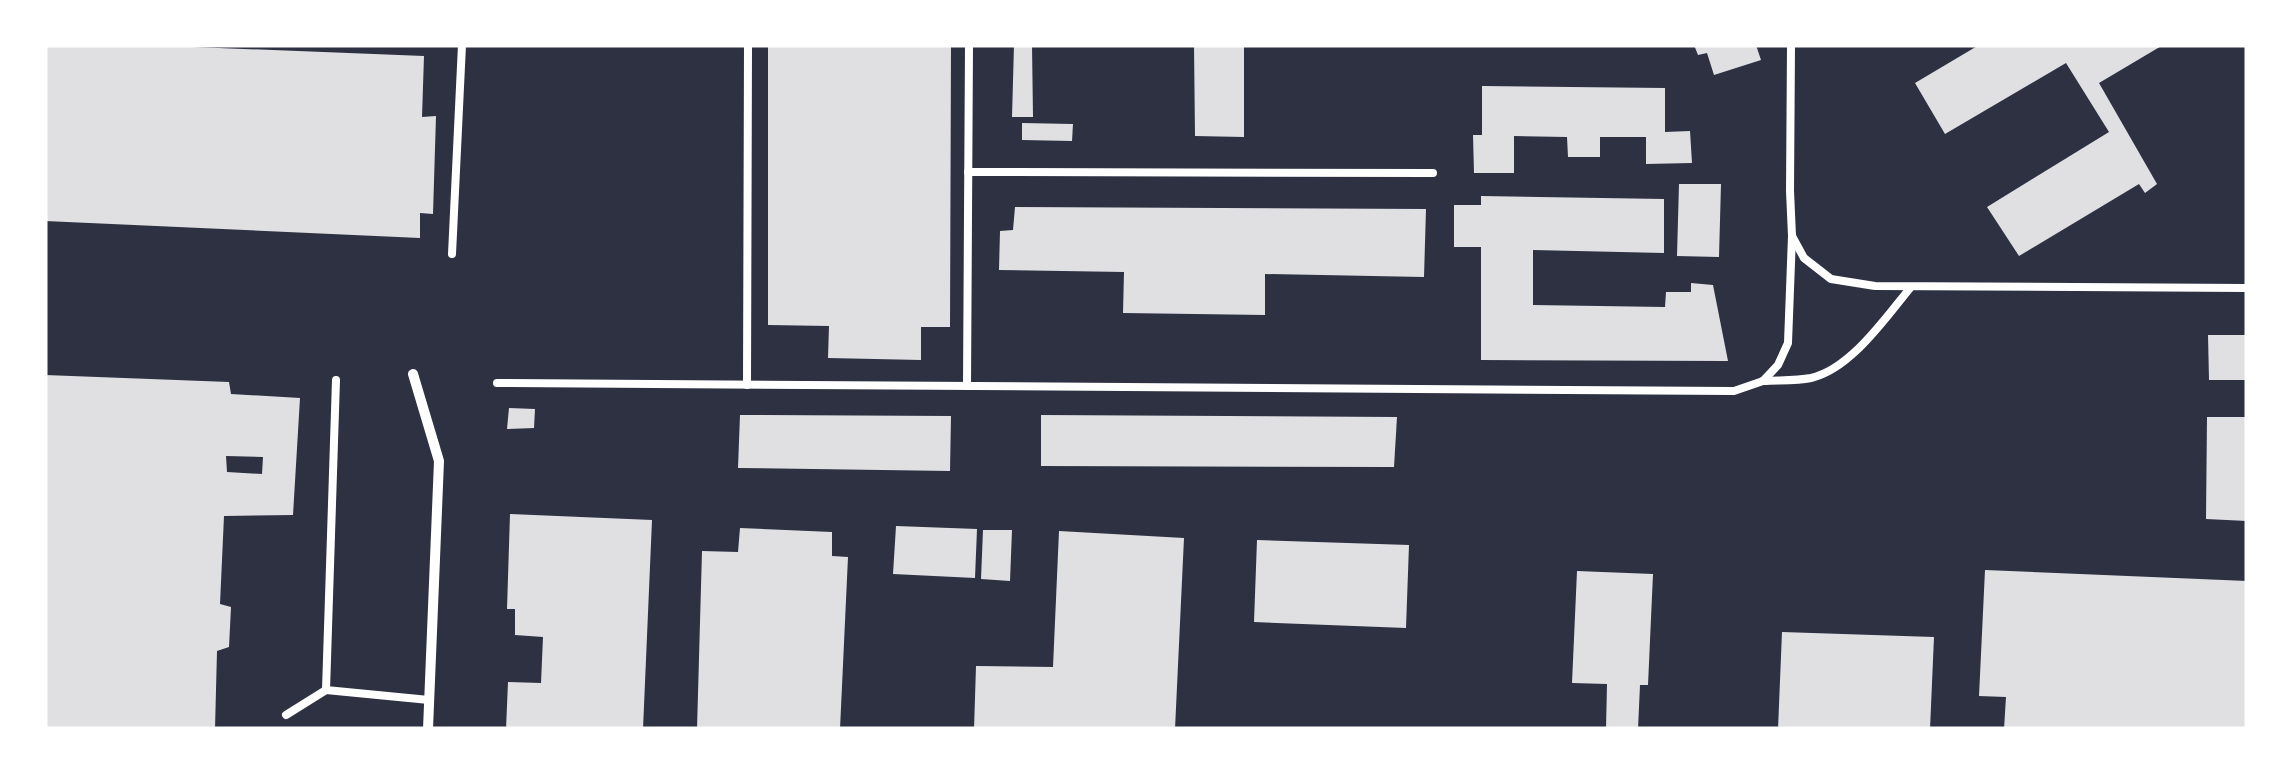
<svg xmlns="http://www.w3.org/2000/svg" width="2292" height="774" viewBox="0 0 2292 774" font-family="Literata,serif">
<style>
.building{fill:#e0e0e3;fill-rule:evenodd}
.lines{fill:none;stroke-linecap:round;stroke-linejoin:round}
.service{stroke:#fff;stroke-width:8}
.minor{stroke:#fff;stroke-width:10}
</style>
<rect width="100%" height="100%" fill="#2d3142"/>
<g class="building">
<polygon points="45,45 143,45 424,56 422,117 436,116 433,214 420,213 420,238 45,221"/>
<polygon points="768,45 951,45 950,327 921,327 921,360 828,358 829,326 768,325"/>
<polygon points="1014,45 1032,45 1033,117 1012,117"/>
<polygon points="1194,45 1244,45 1244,137 1195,136"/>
<polygon points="1694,45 1756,45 1761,60 1714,75 1707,53 1698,55"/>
<polygon points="1979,45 2163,45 2099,83 2157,184 2145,193 2139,184 2019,256 1987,207 2109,132 2066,63 1945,134 1915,83"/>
<polygon points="1482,86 1665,88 1665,132 1690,131 1692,163 1646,164 1646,137 1600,137 1600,157 1568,157 1567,137 1514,136 1514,173 1474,173 1473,135 1482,135"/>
<polygon points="1022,123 1073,124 1072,141 1022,140"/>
<polygon points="1679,184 1721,184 1719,257 1677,256"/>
<polygon points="1481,196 1664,199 1664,253 1533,250 1533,305 1665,307 1666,292 1691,292 1691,283 1713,285 1728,361 1481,360 1481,247 1454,247 1454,205 1481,205"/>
<polygon points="1015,207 1426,209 1424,277 1265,274 1265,315 1123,313 1124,272 999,270 1000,231 1013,230"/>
<polygon points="2208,335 2247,335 2247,380 2209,380"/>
<path d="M45,375l184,7 2,12 69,4 -7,117 -69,1 -4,88 11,3 -2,40 -12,4 -2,78h-170zM226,456l37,1 -1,17 -35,-2z"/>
<polygon points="509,408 535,409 534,428 507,429"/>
<polygon points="740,415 951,416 950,471 738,468"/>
<polygon points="1041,415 1397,417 1394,467 1041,466"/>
<polygon points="2207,417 2247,417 2247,521 2206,519"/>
<polygon points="510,514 652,520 643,729 506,729 508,682 541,683 543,637 515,635 515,609 507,609"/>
<polygon points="896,526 977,529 975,578 893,574"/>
<polygon points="740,528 832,532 832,556 848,557 840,729 697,729 702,551 738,552"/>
<polygon points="983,530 1012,530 1010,581 981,579"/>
<polygon points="1059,531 1184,538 1175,729 974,729 976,666 1053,667"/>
<polygon points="1257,540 1409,545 1406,628 1254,622"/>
<polygon points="1985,570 2247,581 2247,729 2004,729 2006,697 1979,696"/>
<polygon points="1577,571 1653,574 1648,685 1640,685 1638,729 1606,729 1607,684 1572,683"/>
<polygon points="1782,632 1934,637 1930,729 1778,729"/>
</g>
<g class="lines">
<g class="service">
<polyline points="1791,45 1790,191 1792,236 1804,258 1831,279 1875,286 2247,288"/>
<polyline points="968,172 1433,173"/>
<polyline points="452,254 462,45"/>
<polyline points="336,380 326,690 429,700"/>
<path d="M1763,381c16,-1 33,0 48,-3 40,-9 75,-61 100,-91"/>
<polyline points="497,383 1734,391 1763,381 1778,365 1788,343 1792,236"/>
<polyline points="747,385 748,45"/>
<polyline points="967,386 969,45"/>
<polyline points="286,715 326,690"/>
</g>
<polyline class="minor" points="413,374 439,461 428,729"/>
</g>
<rect width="2292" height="774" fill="none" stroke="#ffffff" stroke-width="95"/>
</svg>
